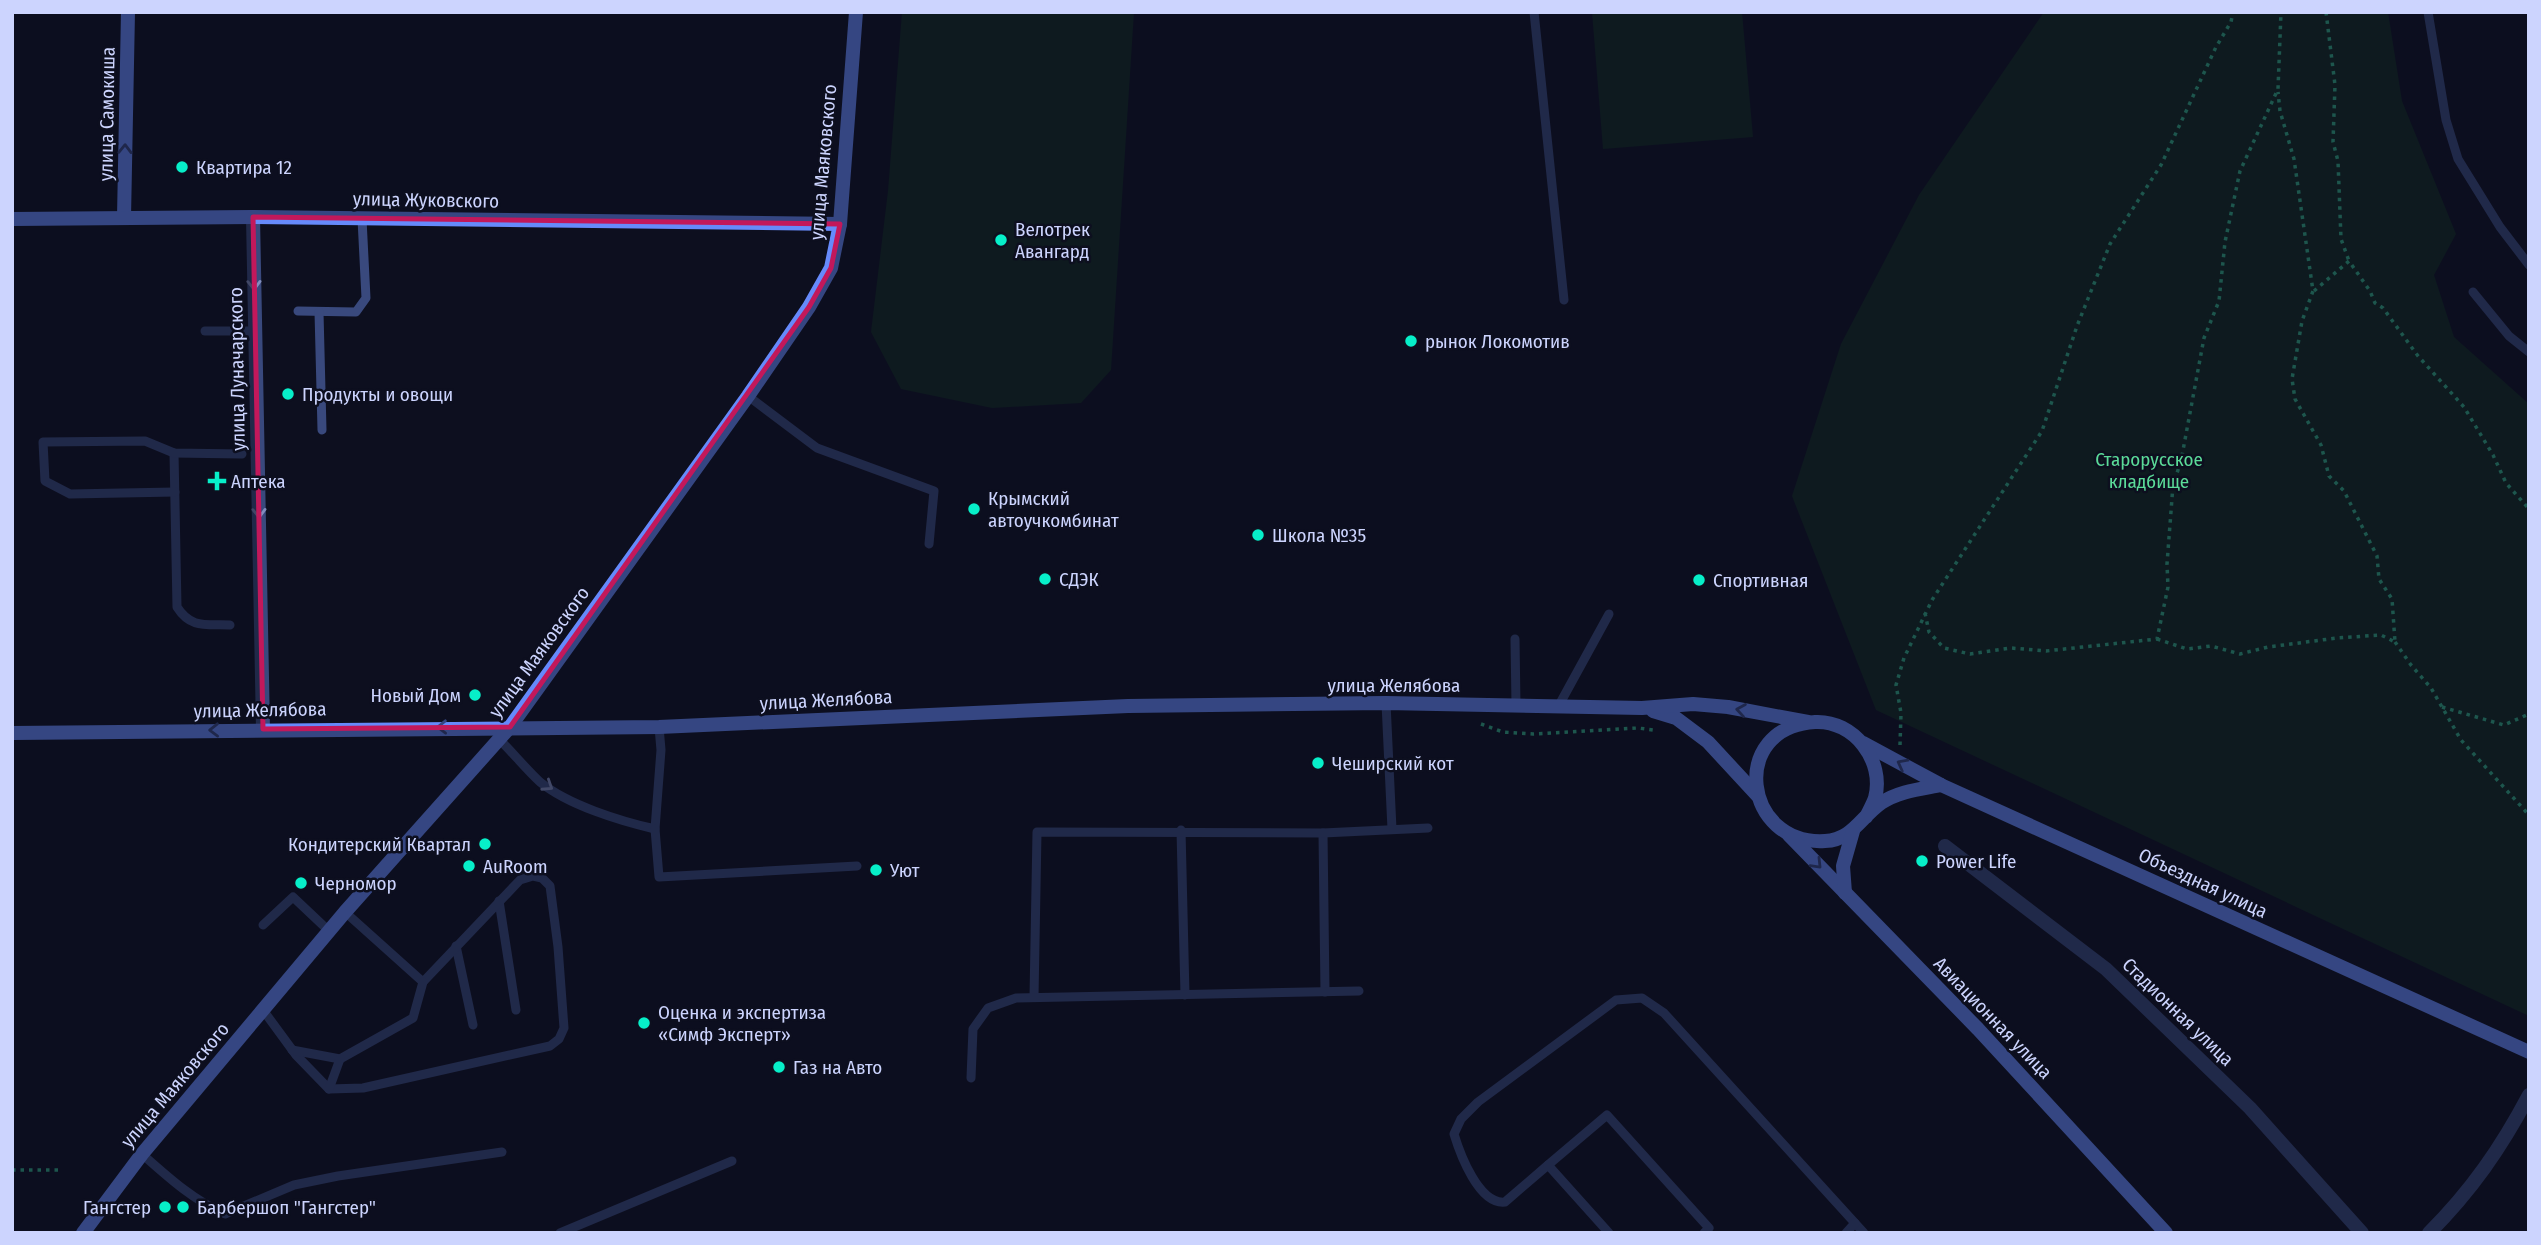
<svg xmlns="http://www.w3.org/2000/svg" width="2541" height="1245" viewBox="0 0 2541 1245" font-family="'Fira Sans Condensed',sans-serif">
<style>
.green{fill:#102921}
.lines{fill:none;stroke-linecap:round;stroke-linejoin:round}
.path{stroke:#31ad85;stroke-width:3.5;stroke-dasharray:3.5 5;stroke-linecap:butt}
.service{stroke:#39497d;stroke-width:9}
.minor{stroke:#39497d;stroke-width:14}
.secondary{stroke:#668afb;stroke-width:14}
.oneway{stroke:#354682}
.oneway2{stroke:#828ebe}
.marked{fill:none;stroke:#c2185b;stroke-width:5;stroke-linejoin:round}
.poi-dot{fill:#07efc9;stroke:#0d0f1f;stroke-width:2.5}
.labels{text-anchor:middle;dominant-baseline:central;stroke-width:5;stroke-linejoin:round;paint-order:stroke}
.street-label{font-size:19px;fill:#ccd4fe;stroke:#0d0f1f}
.poi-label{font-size:19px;fill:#ccd4fe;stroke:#0d0f1f;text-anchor:start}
.park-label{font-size:19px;fill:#5bdb99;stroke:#0d0f1f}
</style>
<rect width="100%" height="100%" fill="#0d0f1f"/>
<g class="green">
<polygon points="902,12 1134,12 1111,370 1081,403 992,408 901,389 871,332 888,191"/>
<polygon points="1592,12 1742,12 1753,137 1603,149"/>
<polygon points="2044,12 2388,12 2402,101 2456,234 2434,275 2454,337 2529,404 2529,1016 1876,710 1792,496 1841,344 1919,195"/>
</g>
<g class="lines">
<g class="path">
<polyline points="2326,12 2335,85 2333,142 2338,161 2341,239 2349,261"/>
<polyline points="2314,291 2349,261 2370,291 2375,303 2383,308 2418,356 2464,407 2493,455 2506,483 2529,509"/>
<polyline points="1925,613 1929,632 1944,648 1970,654 2011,648 2046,651 2157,639 2168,587 2167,564 2173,485 2181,461 2204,338 2219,301 2225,242 2240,171 2278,89 2281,12"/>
<polyline points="2157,639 2187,649 2211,646 2240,654 2268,647 2337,638 2381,635 2395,642 2392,599 2379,579 2377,556 2344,491 2329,476 2321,445 2295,399 2292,379 2302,321 2313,291 2294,159 2280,111 2278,92"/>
<polyline points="2395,642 2411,665 2431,688 2461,740 2529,815"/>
<polyline points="2442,707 2504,725 2529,714"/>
<polyline points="1481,724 1503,732 1533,734 1638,728 1653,730"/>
<polyline points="1900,745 1901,713 1896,685 1904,658 1932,600 2042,431 2077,326 2110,244 2161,165 2216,47 2231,22 2233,12"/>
<polyline points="12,1170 59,1170"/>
</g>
<g class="service">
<polyline points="1534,12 1564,300"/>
<polyline points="2428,12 2446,120 2458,159 2500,227 2529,265"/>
<polyline points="2473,292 2509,336 2529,352"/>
<polyline points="298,311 356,312 366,298 362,219"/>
<polyline points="319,312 322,430"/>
<polyline points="205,331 255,331"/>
<polyline points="748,396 817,448 934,491 929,544"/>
<path d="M174,453l3,154c14,22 29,17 53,18"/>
<polyline points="175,492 70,494 45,481 43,442 145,441 174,453 242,454"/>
<polyline points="1515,639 1516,705"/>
<polyline points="1386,703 1392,829"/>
<polyline points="1558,707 1609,614"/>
<path d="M499,739c14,14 27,30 41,43 28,23 80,39 115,47l6,-79 -2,-23"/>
<polyline points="655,829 659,877 857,866"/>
<polyline points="1181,830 1185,995"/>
<polyline points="1323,833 1325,992"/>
<polyline points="499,901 516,1010"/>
<polyline points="263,925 293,897 329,931"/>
<polyline points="456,946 473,1025"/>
<polyline points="1034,997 1037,832 1323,833 1428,828"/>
<polyline points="263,1010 296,1055 329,1089 363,1088 550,1046 559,1039 564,1028 558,947 550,886 542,878 533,876 520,880 423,982 345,912"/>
<polyline points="292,1050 340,1059 413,1018 423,982"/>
<polyline points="971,1078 973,1029 988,1008 1016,998 1359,991"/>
<polyline points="329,1089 340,1059"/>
<path d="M142,1154c26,23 51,46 83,60l69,-29 44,-9 164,-24"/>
<path d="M1548,1165l-43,37c-26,3 -45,-48 -51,-68l7,-15 17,-17 138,-102 26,-2 22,15 200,220"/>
<polyline points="560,1233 732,1161"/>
<polyline points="1609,1233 1548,1165 1607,1115 1709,1228 1704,1233"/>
<polyline points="1846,1233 1855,1223"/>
</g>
<g class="minor">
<polyline points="253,217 263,729"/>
<polyline points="1945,846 2106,969 2250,1108 2362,1233"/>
<path d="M2429,1233c42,-42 72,-85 100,-138"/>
</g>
<g class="secondary">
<polyline points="124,217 128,12"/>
<polyline points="12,219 253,217 840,224"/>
<polyline points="1653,711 1676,718 1708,742 1757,795"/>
<polyline points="12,733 659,727 1128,706 1386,703 1642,708 1693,704 1728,707 1808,722"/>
<polyline points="1863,743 1941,785 2529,1052"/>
<path d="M1866,817c3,-6 7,-13 9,-19 10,-37 -21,-78 -60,-76 -87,5 -72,124 10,119 27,-1 36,-24 56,-38 18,-12 40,-14 60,-18"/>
<polyline points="1789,835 1978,1029 2166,1233"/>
<polyline points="1845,893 1843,866 1853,831"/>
<polyline points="83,1233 142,1154 345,912 510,727 748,396 809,307 831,268 840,224 856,12"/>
</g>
</g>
<defs><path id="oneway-chevron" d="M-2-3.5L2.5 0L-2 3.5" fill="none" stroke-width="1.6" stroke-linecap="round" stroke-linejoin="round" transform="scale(1.75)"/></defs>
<g class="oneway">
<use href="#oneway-chevron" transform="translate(125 149) rotate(-89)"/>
<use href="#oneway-chevron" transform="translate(1741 710) rotate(-171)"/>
<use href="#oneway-chevron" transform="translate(442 727) rotate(179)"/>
<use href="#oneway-chevron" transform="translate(214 730) rotate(179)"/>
<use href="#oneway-chevron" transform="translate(1902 764) rotate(-152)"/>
<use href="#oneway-chevron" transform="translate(1817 864) rotate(46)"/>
</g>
<g class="oneway2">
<use href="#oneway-chevron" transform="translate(254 285) rotate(89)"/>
<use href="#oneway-chevron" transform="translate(259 513) rotate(89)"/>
<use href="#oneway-chevron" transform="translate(548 786) rotate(33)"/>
</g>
<path d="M0 0H2541V1245H0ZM253,217l587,7 -9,44 -22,39 -299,420 -247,2z" fill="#0d0f1f" fill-opacity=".55" fill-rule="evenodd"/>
<path class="marked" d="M253,217l587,7 -9,44 -22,39 -299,420 -247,2z"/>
<g class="poi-dot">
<circle cx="182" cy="167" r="7"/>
<circle cx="1001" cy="240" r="7"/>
<circle cx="1411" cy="341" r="7"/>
<circle cx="288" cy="394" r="7"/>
<path d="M213.5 470.5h7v7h7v7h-7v7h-7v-7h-7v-7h7z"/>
<circle cx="974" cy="509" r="7"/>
<circle cx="1258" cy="535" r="7"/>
<circle cx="1045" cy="579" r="7"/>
<circle cx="1699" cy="580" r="7"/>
<circle cx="475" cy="695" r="7"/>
<circle cx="1318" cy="763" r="7"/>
<circle cx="485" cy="844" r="7"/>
<circle cx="1922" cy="861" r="7"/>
<circle cx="469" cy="866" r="7"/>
<circle cx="876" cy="870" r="7"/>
<circle cx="301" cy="883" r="7"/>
<circle cx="644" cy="1023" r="7"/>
<circle cx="779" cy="1067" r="7"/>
<circle cx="165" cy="1207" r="7"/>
<circle cx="183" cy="1207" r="7"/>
</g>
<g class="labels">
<g class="street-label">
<text transform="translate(107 114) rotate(-89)">улица Самокиша</text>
<text transform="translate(823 162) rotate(-85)">улица Маяковского</text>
<text transform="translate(426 200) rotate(1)">улица Жуковского</text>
<text transform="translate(237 369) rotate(-91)">улица Луначарского</text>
<text transform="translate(539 652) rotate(-54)">улица Маяковского</text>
<text x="1394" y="685">улица Желябова</text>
<text transform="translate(826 700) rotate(-3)">улица Желябова</text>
<text transform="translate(260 710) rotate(-1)">улица Желябова</text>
<text transform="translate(2203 883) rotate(25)">Объездная улица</text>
<text transform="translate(2178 1012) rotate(44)">Стадионная улица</text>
<text transform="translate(1993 1018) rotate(46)">Авиационная улица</text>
<text transform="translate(175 1085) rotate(-50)">улица Маяковского</text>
</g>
<g class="poi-label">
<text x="196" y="167">Квартира 12</text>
<text x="1015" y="229">Велотрек<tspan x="1015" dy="22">Авангард</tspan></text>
<text x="1425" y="341">рынок Локомотив</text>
<text x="302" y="394">Продукты и овощи</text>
<text x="231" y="481">Аптека</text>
<text x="988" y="498">Крымский<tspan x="988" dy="22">автоучкомбинат</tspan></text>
<text x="1272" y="535">Школа №35</text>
<text x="1059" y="579">СДЭК</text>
<text x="1713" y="580">Спортивная</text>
<text x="461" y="695" text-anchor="end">Новый Дом</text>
<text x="1332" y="763">Чеширский кот</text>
<text x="471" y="844" text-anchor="end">Кондитерский Квартал</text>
<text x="1936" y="861">Power Life</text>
<text x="483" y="866">AuRoom</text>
<text x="890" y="870">Уют</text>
<text x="315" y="883">Черномор</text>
<text x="658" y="1012">Оценка и экспертиза<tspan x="658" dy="22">«Симф Эксперт»</tspan></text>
<text x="793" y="1067">Газ на Авто</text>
<text x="151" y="1207" text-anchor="end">Гангстер</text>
<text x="197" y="1207">Барбершоп "Гангстер"</text>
</g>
<g class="park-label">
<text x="2149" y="459">Старорусское<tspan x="2149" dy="22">кладбище</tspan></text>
</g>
</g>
<rect width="2541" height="1245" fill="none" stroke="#ccd4fe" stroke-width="28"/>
</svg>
